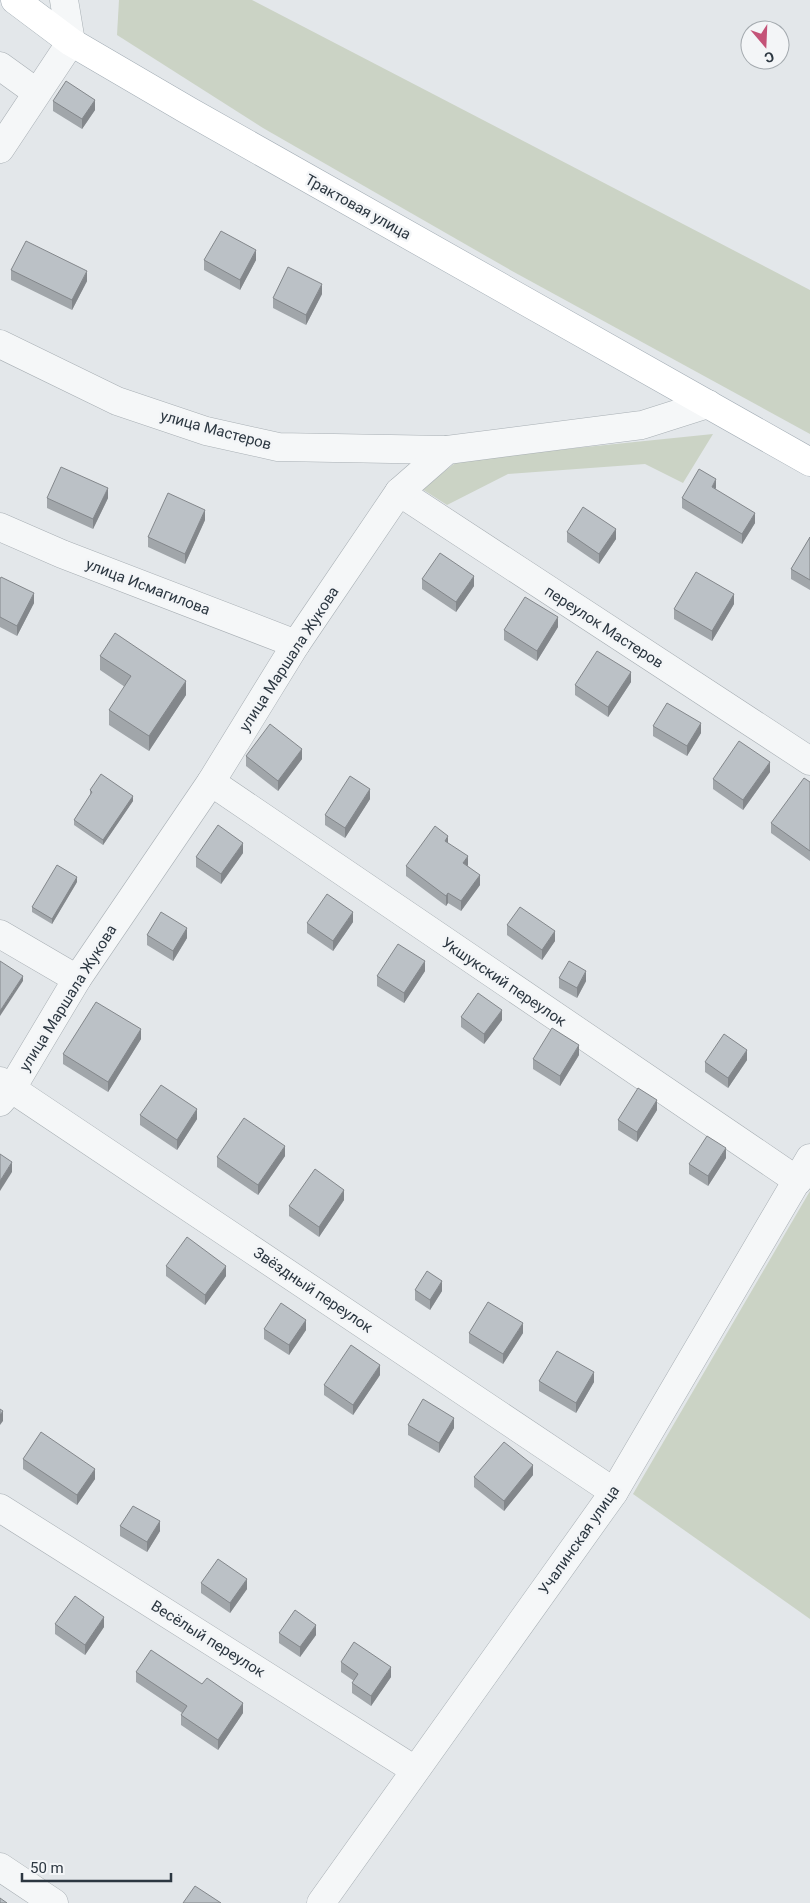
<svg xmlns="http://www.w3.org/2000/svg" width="810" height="1903" viewBox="0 0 810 1903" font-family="Roboto,sans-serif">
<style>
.green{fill:#cbd3c5}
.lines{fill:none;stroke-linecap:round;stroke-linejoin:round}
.minor-casing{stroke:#a8afb4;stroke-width:29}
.major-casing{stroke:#a3adb5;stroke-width:29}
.minor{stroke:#f5f7f8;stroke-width:28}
.major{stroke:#fff;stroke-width:28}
.wall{fill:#a1a6aa}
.shaded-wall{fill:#83878b}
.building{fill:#bbc1c6;stroke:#83878b}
.labels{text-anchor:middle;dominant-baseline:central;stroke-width:5;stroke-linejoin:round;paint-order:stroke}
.street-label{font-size:15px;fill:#2c3741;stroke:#f3f5f7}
</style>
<rect width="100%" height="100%" fill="#e3e7ea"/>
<g class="green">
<polygon points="119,0 252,0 810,290 810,434 512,271 263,128 117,35"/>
<polygon points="713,434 683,483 645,464 508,474 447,505 422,489 459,460"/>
<polygon points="810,1191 810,1619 633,1494"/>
</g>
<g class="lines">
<g class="minor-casing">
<g id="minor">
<polyline points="0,66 36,92"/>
<polyline points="0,149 71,42 64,0"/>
<polyline points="0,344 117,401 206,431 278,447 447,450"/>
<polyline points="399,492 810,761"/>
<polyline points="0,527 62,554 296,644"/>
<polyline points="211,782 798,1181"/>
<polyline points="0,934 77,979"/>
<polyline points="0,1081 614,1492"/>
<polyline points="0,1102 12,1088 77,979 211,782 296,644 399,492 447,450 642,425 708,404"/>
<polyline points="0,1508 415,1770"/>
<polyline points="0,1867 54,1903"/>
<polyline points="321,1903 614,1492 810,1158"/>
</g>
</g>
<g class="major-casing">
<polyline id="major" points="15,0 71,42 189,111 810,462"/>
</g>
<use href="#minor" class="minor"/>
<use href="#major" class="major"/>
</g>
<g class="wall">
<polygon points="53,101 95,110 82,129 53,111"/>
<polygon points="204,260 256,260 240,290 204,270"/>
<polygon points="11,270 87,281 72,310 11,280"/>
<polygon points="322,294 306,325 273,308 273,298"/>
<polygon points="47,498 108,498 93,529 47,508"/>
<polygon points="682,498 755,523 742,544 682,508"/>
<polygon points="205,520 185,564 148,547 148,537"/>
<polygon points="567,532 616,539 599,564 567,542"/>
<polygon points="810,537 810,590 791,579 791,569"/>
<polygon points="0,579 34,603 17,636 0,627"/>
<polygon points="422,579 474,586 456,612 422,589"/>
<polygon points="734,604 712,641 674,619 674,609"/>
<polygon points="558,627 537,661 504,640 504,630"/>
<polygon points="100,656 186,695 149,751 109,725 109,710 125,687 100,670"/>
<polygon points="631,682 608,717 575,695 575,685"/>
<polygon points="653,726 701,733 687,756 653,736"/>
<polygon points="246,756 302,759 278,791 246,766"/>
<polygon points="770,772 743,810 713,789 713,779"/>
<polygon points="810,782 810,861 771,833 771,823"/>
<polygon points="90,790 133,801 103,845 74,825 74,820 90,795"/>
<polygon points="370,799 345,838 325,825 325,815"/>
<polygon points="448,843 468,866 480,885 461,911 448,903 446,906 406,876 406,866"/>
<polygon points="243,853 221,884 196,867 196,857"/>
<polygon points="77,882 52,924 32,912 32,907"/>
<polygon points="353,922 333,951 307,933 307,923"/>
<polygon points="507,925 555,941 542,960 507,935"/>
<polygon points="147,935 187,938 173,961 147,945"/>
<polygon points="425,971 404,1003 377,986 377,976"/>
<polygon points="559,978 586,981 577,998 559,988"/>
<polygon points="461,1017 502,1020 484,1044 461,1027"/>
<polygon points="141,1039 108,1092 63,1064 63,1054"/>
<polygon points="579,1055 560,1086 533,1069 533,1059"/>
<polygon points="747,1060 728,1088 705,1072 705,1062"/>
<polygon points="657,1110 637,1142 618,1130 618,1120"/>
<polygon points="140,1115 197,1119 177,1150 140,1125"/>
<polygon points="285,1156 258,1195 217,1167 217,1157"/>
<polygon points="726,1158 708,1186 689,1174 689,1164"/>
<polygon points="344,1200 319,1237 289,1216 289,1206"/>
<polygon points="166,1266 226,1276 205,1305 166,1276"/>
<polygon points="415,1290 442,1291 430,1310 415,1300"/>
<polygon points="264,1329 306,1330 289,1355 264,1339"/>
<polygon points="469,1333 523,1333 503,1364 469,1343"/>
<polygon points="380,1375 353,1415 324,1395 324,1385"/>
<polygon points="539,1381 594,1382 576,1413 539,1391"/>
<polygon points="408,1425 454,1428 439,1453 408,1435"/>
<polygon points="23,1459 95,1479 77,1505 23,1469"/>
<polygon points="533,1475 504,1511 474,1487 474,1477"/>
<polygon points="120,1526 160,1531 147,1552 120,1536"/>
<polygon points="201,1583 247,1589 230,1613 201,1593"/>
<polygon points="55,1624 104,1627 85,1655 55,1634"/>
<polygon points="279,1633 316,1635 300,1657 279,1643"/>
<polygon points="341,1662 391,1677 371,1706 352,1693 352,1683 354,1681 341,1672"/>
<polygon points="136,1672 202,1684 243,1713 218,1750 181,1725 181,1715 182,1713 136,1682"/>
</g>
<g class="shaded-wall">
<polygon points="95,100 95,110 82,129 82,119"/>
<polygon points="256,250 256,260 240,290 240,280"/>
<polygon points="87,271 87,281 72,310 72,300"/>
<polygon points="322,284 322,294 306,325 306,315"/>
<polygon points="716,479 716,489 712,487"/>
<polygon points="108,488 108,498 93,529 93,519"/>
<polygon points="205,510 205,520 185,564 185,554"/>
<polygon points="755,513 755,523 742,544 742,534"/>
<polygon points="616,529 616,539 599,564 599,554"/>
<polygon points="474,576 474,586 456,612 456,602"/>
<polygon points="34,593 34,603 17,636 17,626"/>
<polygon points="734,594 734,604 712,641 712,631"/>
<polygon points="558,617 558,627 537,661 537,651"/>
<polygon points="631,672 631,682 608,717 608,707"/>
<polygon points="186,681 186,695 149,751 149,736"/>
<polygon points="701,723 701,733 687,756 687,746"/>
<polygon points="302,749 302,759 278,791 278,781"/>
<polygon points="770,762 770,772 743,810 743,800"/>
<polygon points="370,789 370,799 345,838 345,828"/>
<polygon points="133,796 133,801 103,845 103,840"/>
<polygon points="448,836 448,846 445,841"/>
<polygon points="243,843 243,853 221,884 221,874"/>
<polygon points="468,856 468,866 463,863"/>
<polygon points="480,875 480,885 461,911 461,901"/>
<polygon points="77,877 77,882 52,924 52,919"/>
<polygon points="448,893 448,903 446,906 446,896"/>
<polygon points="353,912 353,922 333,951 333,941"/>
<polygon points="187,928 187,938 173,961 173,951"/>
<polygon points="555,931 555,941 542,960 542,950"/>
<polygon points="425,961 425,971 404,1003 404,993"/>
<polygon points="586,971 586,981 577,998 577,988"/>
<polygon points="23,976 23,981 0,1016 0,1011"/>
<polygon points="502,1010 502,1020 484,1044 484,1034"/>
<polygon points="141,1029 141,1039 108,1092 108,1082"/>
<polygon points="579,1045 579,1055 560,1086 560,1076"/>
<polygon points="747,1050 747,1060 728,1088 728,1078"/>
<polygon points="657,1100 657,1110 637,1142 637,1132"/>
<polygon points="197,1109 197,1119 177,1150 177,1140"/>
<polygon points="285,1146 285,1156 258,1195 258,1185"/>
<polygon points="726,1148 726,1158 708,1186 708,1176"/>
<polygon points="12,1162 12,1172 0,1191 0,1181"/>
<polygon points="344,1190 344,1200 319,1237 319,1227"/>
<polygon points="226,1266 226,1276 205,1305 205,1295"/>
<polygon points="442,1281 442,1291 430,1310 430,1300"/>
<polygon points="306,1320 306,1330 289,1355 289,1345"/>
<polygon points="523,1323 523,1333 503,1364 503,1354"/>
<polygon points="380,1365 380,1375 353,1415 353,1405"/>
<polygon points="594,1372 594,1382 576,1413 576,1403"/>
<polygon points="3,1411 3,1421 0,1425 0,1415"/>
<polygon points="454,1418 454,1428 439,1453 439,1443"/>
<polygon points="533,1465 533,1475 504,1511 504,1501"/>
<polygon points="95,1469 95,1479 77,1505 77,1495"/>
<polygon points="160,1521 160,1531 147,1552 147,1542"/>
<polygon points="247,1579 247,1589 230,1613 230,1603"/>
<polygon points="104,1617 104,1627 85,1655 85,1645"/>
<polygon points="316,1625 316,1635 300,1657 300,1647"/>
<polygon points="391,1667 391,1677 371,1706 371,1696"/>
<polygon points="243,1703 243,1713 218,1750 218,1740"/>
</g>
<g class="building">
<polygon points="66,81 95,100 82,119 53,101"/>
<polygon points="221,231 256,250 240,280 204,260"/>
<polygon points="26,241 87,271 72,300 11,270"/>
<polygon points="288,267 322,284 306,315 273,298"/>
<polygon points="61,467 108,488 93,519 47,498"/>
<polygon points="699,469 716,479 712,487 755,513 742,534 682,498"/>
<polygon points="168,493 205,510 185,554 148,537"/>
<polygon points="583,507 616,529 599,554 567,532"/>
<polygon points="810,537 810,580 791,569"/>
<polygon points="440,553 474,576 456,602 422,579"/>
<polygon points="696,572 734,594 712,631 674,609"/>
<polygon points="1,577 34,593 17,626 0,617 0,579"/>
<polygon points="525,597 558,617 537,651 504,630"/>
<polygon points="115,633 186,681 149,736 109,710 131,676 100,656"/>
<polygon points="597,651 631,672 608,707 575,685"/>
<polygon points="667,703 701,723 687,746 653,726"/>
<polygon points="270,724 302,749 278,781 246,756"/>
<polygon points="739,741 770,762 743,800 713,779"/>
<polygon points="101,774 133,796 103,840 74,820 92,792 90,790"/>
<polygon points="350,776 370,789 345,828 325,815"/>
<polygon points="804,778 810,782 810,851 771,823"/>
<polygon points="218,825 243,843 221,874 196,857"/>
<polygon points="435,826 448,836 445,841 468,856 463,863 480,875 461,901 448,893 446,896 406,866"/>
<polygon points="57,865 77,877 52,919 32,907"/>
<polygon points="327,894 353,912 333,941 307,923"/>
<polygon points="520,907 555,931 542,950 507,925"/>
<polygon points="161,912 187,928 173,951 147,935"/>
<polygon points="398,944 425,961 404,993 377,976"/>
<polygon points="0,961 23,976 0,1011"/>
<polygon points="569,961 586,971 577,988 559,978"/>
<polygon points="478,993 502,1010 484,1034 461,1017"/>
<polygon points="96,1002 141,1029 108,1082 63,1054"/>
<polygon points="552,1028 579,1045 560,1076 533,1059"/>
<polygon points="724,1034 747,1050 728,1078 705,1062"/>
<polygon points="161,1085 197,1109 177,1140 140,1115"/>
<polygon points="638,1088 657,1100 637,1132 618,1120"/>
<polygon points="244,1118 285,1146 258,1185 217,1157"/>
<polygon points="707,1136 726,1148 708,1176 689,1164"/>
<polygon points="0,1154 12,1162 0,1181"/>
<polygon points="315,1169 344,1190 319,1227 289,1206"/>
<polygon points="187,1237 226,1266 205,1295 166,1266"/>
<polygon points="427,1271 442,1281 430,1300 415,1290"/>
<polygon points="488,1302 523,1323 503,1354 469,1333"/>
<polygon points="281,1303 306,1320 289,1345 264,1329"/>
<polygon points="351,1345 380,1365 353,1405 324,1385"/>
<polygon points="557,1351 594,1372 576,1403 539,1381"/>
<polygon points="423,1399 454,1418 439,1443 408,1425"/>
<polygon points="0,1409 3,1411 0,1415"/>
<polygon points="41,1432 95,1469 77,1495 23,1459"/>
<polygon points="504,1442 533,1465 504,1501 474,1477"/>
<polygon points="133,1506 160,1521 147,1542 120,1526"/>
<polygon points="218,1559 247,1579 230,1603 201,1583"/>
<polygon points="75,1596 104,1617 85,1645 55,1624"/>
<polygon points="295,1610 316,1625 300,1647 279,1633"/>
<polygon points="354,1642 391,1667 371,1696 352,1683 358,1674 341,1662"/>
<polygon points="151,1650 202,1684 207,1678 243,1703 218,1740 181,1715 187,1706 136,1672"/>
<polygon points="195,1886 221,1903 183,1903"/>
<polygon points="0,1898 7,1903 0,1903"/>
</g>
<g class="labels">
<g class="street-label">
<text transform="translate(358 207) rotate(29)">Трактовая улица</text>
<text transform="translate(216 430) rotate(15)">улица Мастеров</text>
<text transform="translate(148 587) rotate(21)">улица Исмагилова</text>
<text transform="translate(604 627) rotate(33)">переулок Мастеров</text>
<text transform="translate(289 659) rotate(-57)">улица Маршала Жукова</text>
<text transform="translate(504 982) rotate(34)">Укшукский переулок</text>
<text transform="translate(68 998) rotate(-58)">улица Маршала Жукова</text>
<text transform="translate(313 1290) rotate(34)">Звёздный переулок</text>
<text transform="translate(579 1540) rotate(-55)">Учалинская улица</text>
<text transform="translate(208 1639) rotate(32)">Весёлый переулок</text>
</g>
</g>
<g transform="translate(765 45) rotate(161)"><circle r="24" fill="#f3f5f7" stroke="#a3a9ae"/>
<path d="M0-4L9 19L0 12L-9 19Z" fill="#c45378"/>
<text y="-8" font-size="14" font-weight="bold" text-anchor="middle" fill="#2c3741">С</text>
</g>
<path d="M22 1873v8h149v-8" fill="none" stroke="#2c3741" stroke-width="2.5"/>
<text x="30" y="1873" font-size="15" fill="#2c3741" stroke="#f3f5f7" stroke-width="4" paint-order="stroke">50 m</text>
</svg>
